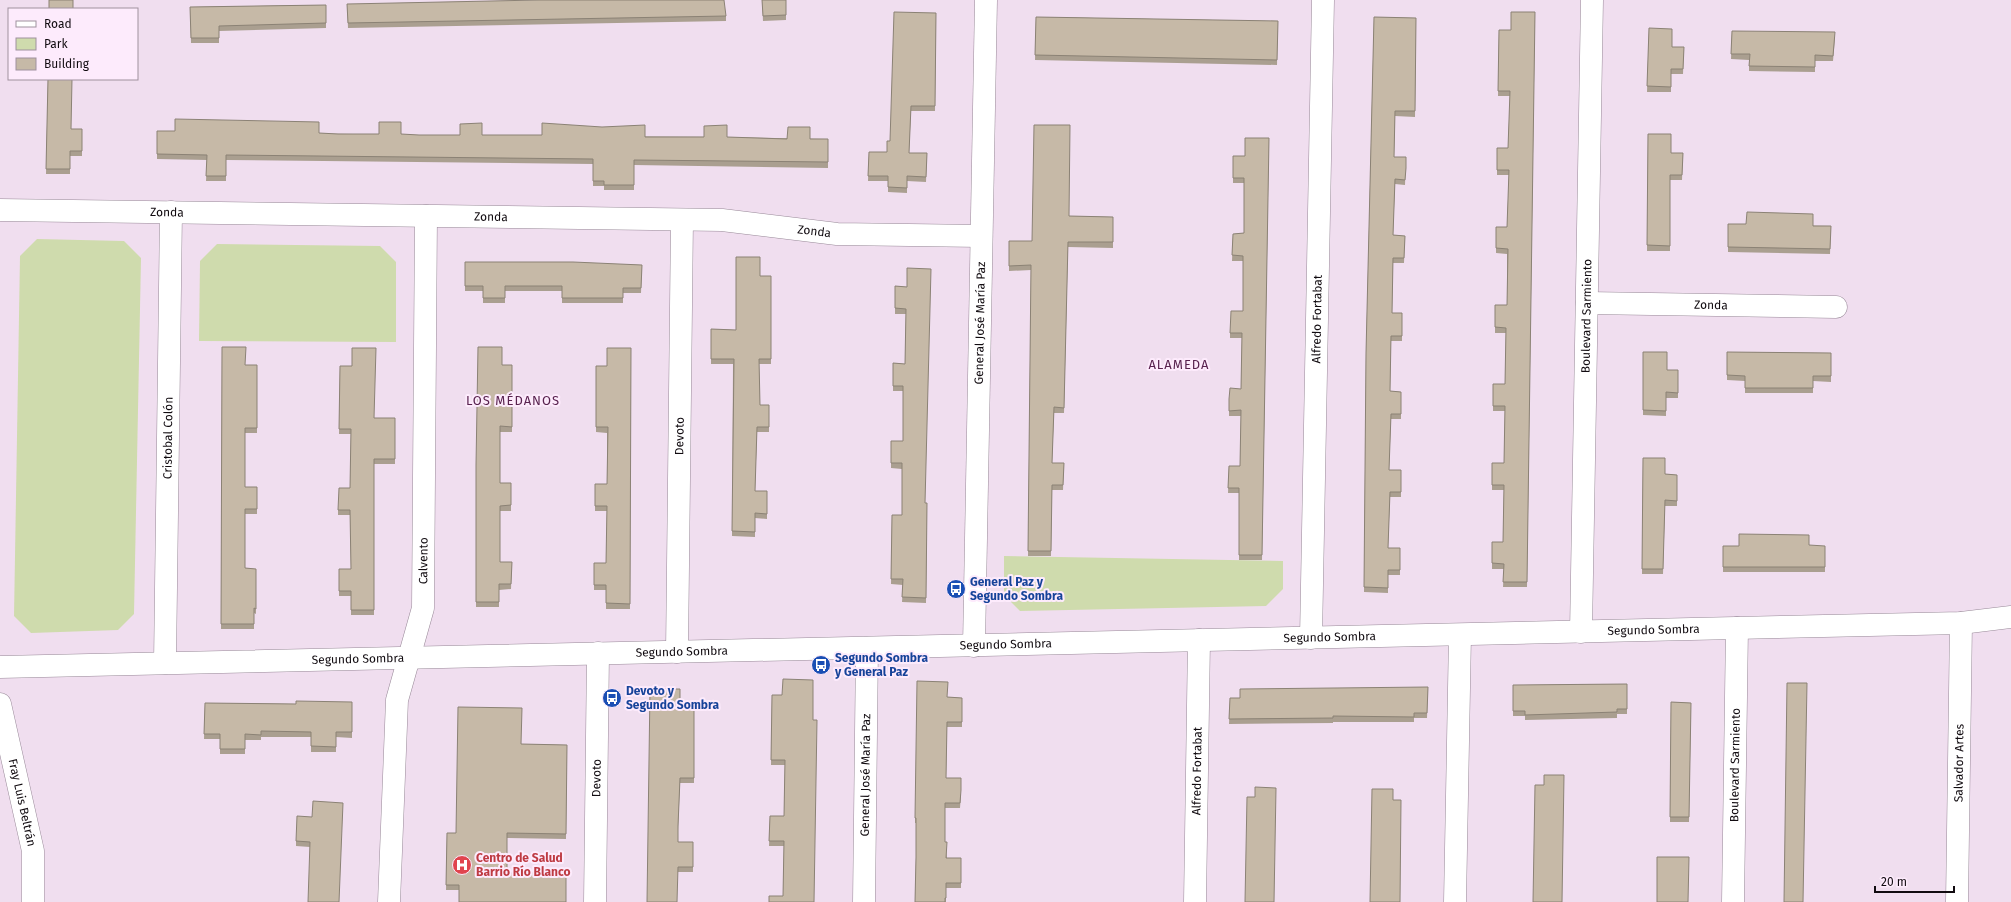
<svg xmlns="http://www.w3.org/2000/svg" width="2011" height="902" viewBox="0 0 2011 902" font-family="'Fira Sans',sans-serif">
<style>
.green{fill:#cfdbad}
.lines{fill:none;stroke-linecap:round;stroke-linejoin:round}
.minor-casing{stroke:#988998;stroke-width:23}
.minor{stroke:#fff;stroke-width:22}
.wall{fill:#aa9f90}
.building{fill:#c6b9a7;stroke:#8b8275}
.labels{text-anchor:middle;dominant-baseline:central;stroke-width:4;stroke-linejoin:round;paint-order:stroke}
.street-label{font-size:12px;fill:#110b10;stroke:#fdebfc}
.transit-label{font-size:12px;font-weight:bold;fill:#164399;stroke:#fdebfc;text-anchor:start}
.health-label{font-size:12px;font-weight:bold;fill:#be3a42;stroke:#fdebfc;text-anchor:start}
.neighbourhood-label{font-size:13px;letter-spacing:1px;fill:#59224f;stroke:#fdebfc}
</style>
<rect width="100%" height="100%" fill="#f0deef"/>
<g class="green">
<polygon points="37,239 124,241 141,258 134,614 118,630 31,633 14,616 20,256"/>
<polygon points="217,244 380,246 396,262 396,342 199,341 200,261"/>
<polygon points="1004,556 1283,561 1283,589 1266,606 1020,611 1004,595"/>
</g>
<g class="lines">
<g class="minor-casing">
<g id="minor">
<path id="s1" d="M0,210l722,10 115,14 144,2"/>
<path id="s2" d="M1587,303l249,4"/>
<path id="s3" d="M1581,632l11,-632"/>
<path id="s4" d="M1311,638l12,-638"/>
<path id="s5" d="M974,646l12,-646"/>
<path id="s6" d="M677,652l5,-432"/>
<path id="s7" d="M165,663l6,-451"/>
<path id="s8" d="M0,667l1961,-44 50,-6"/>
<path id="s9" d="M0,704l33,147v51"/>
<path id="s10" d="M389,902l8,-202 26,-92 3,-392"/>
<path id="s11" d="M595,902l3,-249"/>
<path id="s12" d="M864,902l3,-254"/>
<path id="s13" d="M1195,902l4,-262"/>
<polyline points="1455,902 1460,635"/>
<path id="s14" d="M1733,902l4,-274"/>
<path id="s15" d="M1957,902l4,-279"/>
</g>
</g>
<use href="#minor" class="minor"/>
</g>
<g class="wall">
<polygon points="762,0 786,0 786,20 763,21"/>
<polygon points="347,4 726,16 726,21 348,28"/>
<polygon points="326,5 326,28 219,31 219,43 191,43 190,7"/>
<polygon points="1535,12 1527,587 1503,587 1504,569 1492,569 1492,542 1503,542 1504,490 1492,490 1492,485 1504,463 1505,411 1493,411 1493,384 1505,384 1506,333 1495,333 1495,327 1507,305 1507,254 1496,253 1496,238 1507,227 1509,175 1497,175 1497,148 1508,148 1510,96 1498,96 1499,30 1511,30"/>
<polygon points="936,13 935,111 911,111 909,153 927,153 926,182 907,181 907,193 888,192 888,181 868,181 869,152 887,152 890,141"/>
<polygon points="1036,17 1278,21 1277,65 1035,60"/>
<polygon points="1374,17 1416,18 1415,117 1395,116 1394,157 1406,157 1405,185 1395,184 1393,235 1405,236 1404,263 1393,263 1392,313 1402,319 1402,341 1391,341 1390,391 1401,392 1401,419 1391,419 1389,470 1401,475 1401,497 1390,497 1388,548 1400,548 1400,575 1388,575 1388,593 1364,592 1366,353"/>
<polygon points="1649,28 1672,47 1684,47 1683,74 1671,74 1671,92 1647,92"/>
<polygon points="1732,31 1835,37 1833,61 1815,61 1815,72 1749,71 1749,60 1731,59"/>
<polygon points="48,79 71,129 82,129 82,156 70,156 70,174 46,174"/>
<polygon points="157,131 419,135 727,137 828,139 828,168 634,165 634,190 604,190 604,186 593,186 593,164 226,160 226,181 206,181 207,160 157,159"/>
<polygon points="1648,134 1671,153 1683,153 1682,180 1670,180 1670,251 1647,251"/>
<polygon points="1269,138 1262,560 1239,560 1239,493 1228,493 1229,466 1240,466 1241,416 1229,416 1229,399 1241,389 1242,338 1230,338 1230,333 1243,311 1243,261 1232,261 1233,234 1244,233 1244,183 1233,183 1233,156 1245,156"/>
<polygon points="1069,216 1113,217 1113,248 1068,247 1064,413 1054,413 1052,463 1064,463 1063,490 1052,490 1051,556 1028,556 1031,270 1009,271 1009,241 1032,241"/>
<polygon points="1728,224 1831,226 1830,254 1728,252"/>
<polygon points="465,262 642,265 641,293 623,293 623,303 562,303 562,291 505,291 505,303 483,303 483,291 465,291"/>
<polygon points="760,276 771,276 771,364 759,364 760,405 769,405 769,432 757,432 755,491 767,491 767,519 755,518 755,537 732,536 733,364 711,364 711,329 736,330"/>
<polygon points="895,286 907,287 925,503 927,503 926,603 902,602 903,585 891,584 892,515 902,515 902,469 891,468 891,441 903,441 903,391 893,391 893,363 905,364 906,314 895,314"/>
<polygon points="222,347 245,365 257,365 257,433 245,433 245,487 257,487 257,514 245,514 245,568 256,569 256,614 254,613 254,629 221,629"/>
<polygon points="631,348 630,609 606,609 606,590 594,590 594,563 606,563 607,511 595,511 595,484 607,484 607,433 596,432 596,366 607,366"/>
<polygon points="1643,352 1667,370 1678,370 1678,398 1666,398 1666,416 1643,415"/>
<polygon points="1727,352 1831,353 1831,382 1813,381 1813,393 1745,393 1745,381 1727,380"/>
<polygon points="512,365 512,432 500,432 500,483 511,488 511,511 500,511 500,562 512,562 511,589 499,590 499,607 476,607 476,465"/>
<polygon points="340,366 374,418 395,418 395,464 374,464 374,615 351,615 351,596 339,596 339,569 351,569 350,515 338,515 338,510 350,488 351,434 339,434"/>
<polygon points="1643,458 1665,474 1677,475 1677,506 1665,506 1663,574 1642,574"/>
<rect x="1723" y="546" width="102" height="26"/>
<polygon points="813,680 783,896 784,846 769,846 770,816 784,816 785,765 771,765 772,695 782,695"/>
<polygon points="1627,684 1627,714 1617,714 1617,718 1525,720 1525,716 1513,716 1513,685"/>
<polygon points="1428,687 1427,718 1414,718 1414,722 1333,722 1333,723 1229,724 1230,698 1240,698"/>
<polygon points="948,697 962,698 962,727 947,727 946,778 961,795 960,808 945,808 945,842 947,858 961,858 961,888 946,888 946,902 915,902 916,858 916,823 915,823 915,818"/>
<polygon points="352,702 352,738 336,737 336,752 311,752 311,737 261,737 261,740 245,740 245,754 220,754 220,739 204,739 205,703 296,704"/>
<polygon points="1671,702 1691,703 1689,822 1670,822"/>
<polygon points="680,705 694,705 694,783 680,783 678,830 678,842 693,842 693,872 678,872 647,902"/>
<polygon points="521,744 567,745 566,839 507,838 459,890 446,890 447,833 456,833"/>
<polygon points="312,817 310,847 296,846 296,841"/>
</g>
<g class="building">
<rect x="49" y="0" width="24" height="9"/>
<polygon points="539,0 724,0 726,16 348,23 347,4"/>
<polygon points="762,0 786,0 786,15 763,16"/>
<polygon points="326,5 326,23 219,26 219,38 191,38 190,7"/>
<polygon points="894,12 936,13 935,106 911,106 909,153 927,153 926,177 907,176 907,188 888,187 888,176 868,176 869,152 887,152 887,141 890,141"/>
<polygon points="1511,12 1535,12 1527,582 1503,582 1504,564 1492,563 1492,542 1503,542 1504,485 1492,485 1492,463 1504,463 1505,406 1493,406 1493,384 1505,384 1506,328 1495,327 1495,305 1507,305 1508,249 1496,248 1496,227 1507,227 1509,170 1497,170 1497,148 1508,148 1510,91 1498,91 1499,30 1511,30"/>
<polygon points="1036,17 1278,21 1277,60 1035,55"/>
<polygon points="1374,17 1416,18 1415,111 1395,111 1394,157 1406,157 1406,168 1405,180 1395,179 1393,235 1405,236 1404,258 1393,258 1392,313 1402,313 1402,336 1391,336 1390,391 1401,392 1401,414 1391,414 1389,470 1401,470 1401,492 1390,492 1388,548 1400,548 1400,570 1388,570 1388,588 1364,587 1366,353"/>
<polygon points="1649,28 1672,29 1672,47 1684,47 1683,69 1671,69 1671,87 1647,86"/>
<polygon points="1732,31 1835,32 1833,56 1815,55 1815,67 1749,66 1750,54 1731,54"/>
<polygon points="48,79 72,79 71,129 82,129 82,151 70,151 70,169 46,169"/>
<polygon points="175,119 319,122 319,133 338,134 379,134 379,122 401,122 401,134 419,135 460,135 460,124 482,123 482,135 542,135 542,123 602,127 645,125 645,137 704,137 704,126 727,125 727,137 787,139 788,127 810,127 810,139 828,139 828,162 634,160 634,185 604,185 604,181 593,181 593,159 226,155 226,176 206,176 207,155 157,154 157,131 175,131"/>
<polygon points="1034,125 1070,125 1069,216 1113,217 1113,242 1068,242 1064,408 1054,407 1052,463 1064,463 1063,485 1052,485 1051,551 1028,551 1031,265 1009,266 1009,241 1032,241"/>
<polygon points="1648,134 1671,134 1671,153 1683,153 1682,175 1670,175 1670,246 1647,245"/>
<polygon points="1245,138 1269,138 1262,555 1239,555 1239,488 1228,488 1229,466 1240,466 1241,410 1229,411 1229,399 1230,388 1241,389 1242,333 1230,333 1231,311 1243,311 1243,256 1232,255 1233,234 1244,233 1244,178 1233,178 1233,156 1245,156"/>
<polygon points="1747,212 1813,214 1813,226 1831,226 1830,249 1728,247 1728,224 1746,224"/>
<polygon points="736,257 760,257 760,276 771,276 771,359 759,359 760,405 769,405 769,427 757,427 755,491 767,491 767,514 755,513 755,532 732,531 734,359 711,359 711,329 736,330"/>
<polygon points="465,262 573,262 642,265 641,288 623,288 623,298 562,298 562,286 505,286 505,298 483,298 483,286 465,286"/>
<polygon points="907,268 931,269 925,503 927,503 926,598 902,597 903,579 891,579 892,515 902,515 902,463 891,463 891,441 903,441 903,386 893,386 893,363 905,364 906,309 895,308 895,286 907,287"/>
<polygon points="222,347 246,347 245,365 257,365 257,428 245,428 245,487 257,487 257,509 245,509 245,568 256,569 256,609 254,608 254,624 221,624"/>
<polygon points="478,347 502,347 502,365 512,365 512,427 500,426 500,483 511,483 511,505 500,506 500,562 512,562 511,584 499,584 499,602 476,602 476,465"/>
<polygon points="352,348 376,348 374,418 395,418 395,459 374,459 374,610 351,610 351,591 339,591 339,569 351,569 350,510 338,510 339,488 350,488 351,429 339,429 340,366 352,366"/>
<polygon points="607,348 631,348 630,604 606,603 606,585 594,585 594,563 606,563 607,506 595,506 595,484 607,484 608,427 596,427 596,366 607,366"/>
<polygon points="1643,352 1667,352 1667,370 1678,370 1678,393 1666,392 1666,411 1643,410"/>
<polygon points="1727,352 1831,353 1831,376 1813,376 1813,388 1745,388 1745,376 1727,375"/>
<polygon points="1643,458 1665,458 1665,474 1677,475 1677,501 1665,500 1663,569 1642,569"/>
<polygon points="1739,534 1809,535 1809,545 1825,546 1825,567 1723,567 1723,546 1739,546"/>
<polygon points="783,679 813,680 813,720 817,720 814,902 769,902 769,896 783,896 784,841 769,841 770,816 784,816 785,760 771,760 772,695 782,695"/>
<polygon points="917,681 948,682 947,697 962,698 962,722 947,722 946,778 961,778 961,790 960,803 945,803 945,842 947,842 946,858 961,858 961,883 946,883 946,898 945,898 945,902 915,902 916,857 916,818 915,818"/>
<polygon points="1787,683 1807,683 1803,902 1784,902"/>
<polygon points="1627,684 1627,709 1617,709 1617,712 1525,715 1525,711 1513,711 1513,685"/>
<polygon points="1428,687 1427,713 1414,713 1414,717 1333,716 1333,718 1229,719 1230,698 1240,698 1240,689"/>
<polygon points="650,689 680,689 680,705 694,705 694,778 680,778 678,826 678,842 693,842 693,867 678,867 677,902 647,902"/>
<polygon points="296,701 352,702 352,732 336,732 336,747 311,746 311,732 261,731 261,735 245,734 245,749 220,749 220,734 204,734 205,703 296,704"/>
<polygon points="1671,702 1691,703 1689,817 1670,817"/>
<polygon points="458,707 522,708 521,744 567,745 566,834 507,833 507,873 566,873 566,902 459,902 459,885 446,885 447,833 456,833"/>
<polygon points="1544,775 1564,775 1562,902 1533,902 1535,785 1544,785"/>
<polygon points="1255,787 1276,788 1274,902 1245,902 1247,797 1255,797"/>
<polygon points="1372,789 1393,789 1393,800 1401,800 1400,902 1370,902"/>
<polygon points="313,801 343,803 339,902 308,902 310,842 296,841 297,816 312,817"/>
<polygon points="1657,857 1689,857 1688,902 1657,902"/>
</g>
<defs>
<g id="bus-disc" transform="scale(1)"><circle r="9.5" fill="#1a4fb4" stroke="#fdebfc"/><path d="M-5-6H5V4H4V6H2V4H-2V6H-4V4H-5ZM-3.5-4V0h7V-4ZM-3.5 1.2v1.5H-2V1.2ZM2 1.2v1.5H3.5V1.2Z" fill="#fff"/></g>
<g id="hospital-disc" transform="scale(1)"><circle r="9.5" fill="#e0444e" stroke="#fdebfc"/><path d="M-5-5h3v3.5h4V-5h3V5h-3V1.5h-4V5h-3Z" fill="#fff"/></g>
</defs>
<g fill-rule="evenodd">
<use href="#bus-disc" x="956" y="589"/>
<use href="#bus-disc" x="821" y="665"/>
<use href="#bus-disc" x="612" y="698"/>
<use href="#hospital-disc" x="462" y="865"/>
</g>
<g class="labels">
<g class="street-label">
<text stroke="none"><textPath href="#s1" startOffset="167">Zonda</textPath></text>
<text stroke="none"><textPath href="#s1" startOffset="491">Zonda</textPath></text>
<text stroke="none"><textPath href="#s1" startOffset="815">Zonda</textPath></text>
<text stroke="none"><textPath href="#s2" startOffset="124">Zonda</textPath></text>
<text stroke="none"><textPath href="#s3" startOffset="316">Boulevard Sarmiento</textPath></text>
<text stroke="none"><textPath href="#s4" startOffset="319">Alfredo Fortabat</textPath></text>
<text stroke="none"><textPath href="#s5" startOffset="323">General José María Paz</textPath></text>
<text stroke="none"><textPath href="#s6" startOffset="216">Devoto</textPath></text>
<text stroke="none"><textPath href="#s7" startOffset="225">Cristobal Colón</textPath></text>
<text stroke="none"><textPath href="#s10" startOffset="345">Calvento</textPath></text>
<text stroke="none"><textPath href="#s8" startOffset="1654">Segundo Sombra</textPath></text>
<text stroke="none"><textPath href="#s8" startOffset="1330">Segundo Sombra</textPath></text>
<text stroke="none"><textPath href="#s8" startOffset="1006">Segundo Sombra</textPath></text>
<text stroke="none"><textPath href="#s8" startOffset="682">Segundo Sombra</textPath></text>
<text stroke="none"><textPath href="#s8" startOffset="358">Segundo Sombra</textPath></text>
<text stroke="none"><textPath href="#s15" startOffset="139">Salvador Artes</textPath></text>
<text stroke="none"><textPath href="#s14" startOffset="137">Boulevard Sarmiento</textPath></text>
<text stroke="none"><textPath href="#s13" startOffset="131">Alfredo Fortabat</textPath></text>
<text stroke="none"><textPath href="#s12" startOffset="127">General José María Paz</textPath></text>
<text stroke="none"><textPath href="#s11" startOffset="124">Devoto</textPath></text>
<text stroke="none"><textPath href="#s9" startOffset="101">Fray Luis Beltrán</textPath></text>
</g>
<g class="transit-label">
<text x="970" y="582">General Paz y<tspan x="970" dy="14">Segundo Sombra</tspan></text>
<text x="835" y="658">Segundo Sombra<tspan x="835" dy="14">y General Paz</tspan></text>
<text x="626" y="691">Devoto y<tspan x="626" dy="14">Segundo Sombra</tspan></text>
</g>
<g class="health-label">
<text x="476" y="858">Centro de Salud<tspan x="476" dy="14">Barrio Río Blanco</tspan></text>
</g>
<g class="neighbourhood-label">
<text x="1179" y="364">ALAMEDA</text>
<text x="513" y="400">LOS MÉDANOS</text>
</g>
</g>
<rect x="8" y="8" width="130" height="72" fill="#fdebfc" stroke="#9f919e"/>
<rect x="16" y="21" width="20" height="6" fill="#ffffff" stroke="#9f919e"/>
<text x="44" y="28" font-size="12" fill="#110b10">Road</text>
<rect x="16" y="38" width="20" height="12" fill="#cfdbad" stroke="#9f919e"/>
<text x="44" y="48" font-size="12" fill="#110b10">Park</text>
<rect x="16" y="58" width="20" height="12" fill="#c6b9a7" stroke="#9f919e"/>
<text x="44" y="68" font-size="12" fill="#110b10">Building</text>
<path d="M1875 886v6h79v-6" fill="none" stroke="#110b10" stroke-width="2"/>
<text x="1881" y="886" font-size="12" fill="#110b10" stroke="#fdebfc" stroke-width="3" paint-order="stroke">20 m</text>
</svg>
